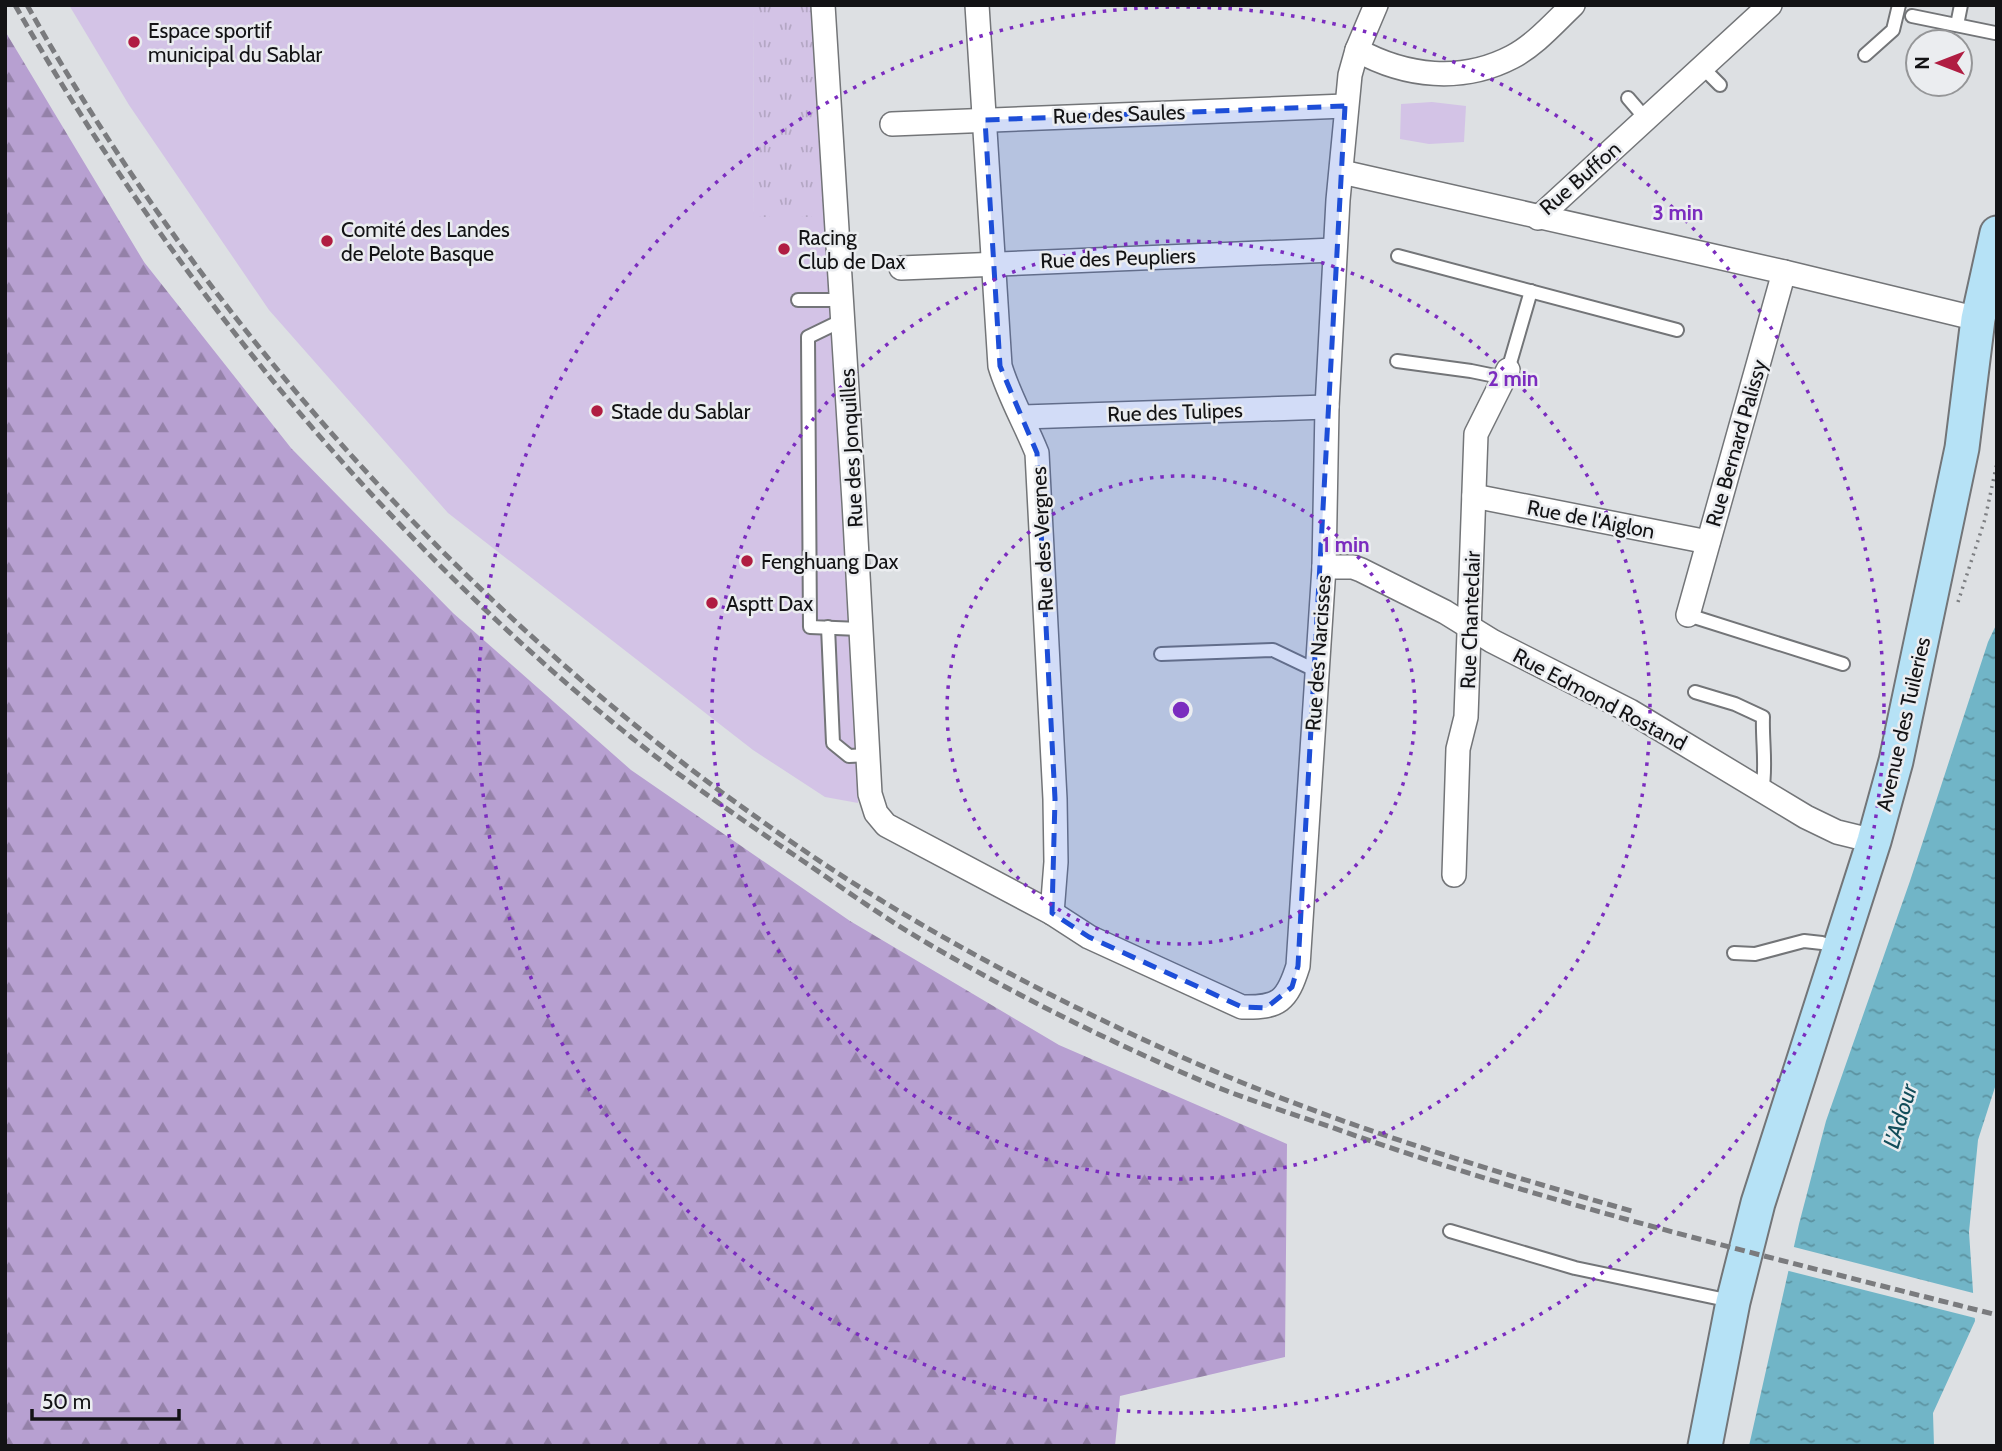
<svg xmlns="http://www.w3.org/2000/svg" width="2002" height="1451" viewBox="0 0 2002 1451" font-family="Cabin,sans-serif">
<style>
.grass{fill:url(#grass-tufts)}
.forest{fill:url(#forest-firs)}
.pitch{fill:#d3c3e6}
.water{fill:url(#water-ripples)}
.pier{fill:#dde0e3}
.lines{fill:none;stroke-linecap:round;stroke-linejoin:round}
.service-casing{stroke:#737578;stroke-width:16}
.minor-casing{stroke:#737578;stroke-width:26}
.secondary-casing{stroke:#737578;stroke-width:37}
.path{stroke:#7c7e81;stroke-width:3.5;stroke-dasharray:2 5;stroke-linecap:butt}
.service{stroke:#fff;stroke-width:12}
.minor{stroke:#fff;stroke-width:23}
.secondary{stroke:#b6e2f6;stroke-width:33}
.rail{stroke:#7a7b7e;stroke-width:5;stroke-dasharray:10 5;stroke-linecap:butt}
.marked{fill:#1d4ed8;fill-opacity:0.2;stroke:#1d4ed8;stroke-width:5;stroke-dasharray:14 9;stroke-linejoin:round}
.ring{fill:none;stroke:#7b2cbf;stroke-width:3.5;stroke-dasharray:3.5 7}
.poi-dot{fill:#b01d42;stroke:#ebedf0;stroke-width:2.5}
.labels{text-anchor:middle;dominant-baseline:central;stroke-width:5;stroke-linejoin:round;paint-order:stroke}
.poi-label{font-size:21px;fill:#131315;stroke:#ebedf0;text-anchor:start}
.street-label{font-size:21px;fill:#131315;stroke:#ebedf0}
.water-label{font-size:23px;font-style:italic;fill:#124d5a;stroke:#ebedf0}
.centre{fill:#7b2cbf;stroke:#ebedf0;stroke-width:3.5}
.ring-label{font-size:21px;text-anchor:middle;font-weight:bold;fill:#7b2cbf;stroke:#ebedf0;stroke-width:5;stroke-linejoin:round;paint-order:stroke}
</style>
<defs>
<pattern id="grass-tufts" width="24" height="20" patternUnits="userSpaceOnUse" patternTransform="scale(1.75)"><rect width="24" height="20" fill="#d3c3e6"/><path d="M3 7l-1-3M5 7V3M7 7l1-3M15 17l-1-3M17 17v-4M19 17l1-3" fill="none" stroke="#b4a7c4"/></pattern>
<pattern id="forest-firs" width="22" height="20" patternUnits="userSpaceOnUse" patternTransform="scale(1.75)"><rect width="22" height="20" fill="#b7a0d1"/><path d="M5 1l3.5 6h-7zM16 11l3.5 6h-7z" fill="#9481a8"/></pattern>
<pattern id="water-ripples" width="26" height="14" patternUnits="userSpaceOnUse" patternTransform="scale(1.75)"><rect width="26" height="14" fill="#71b5c7"/><path d="M2 4q2-2 4 0t4 0M15 11q2-2 4 0t4 0" fill="none" stroke="#5c92a0"/></pattern>
</defs>
<rect width="100%" height="100%" fill="#dde0e3"/>
<polygon class="grass" points="754,5 811,5 825,217 753,218"/>
<polygon class="forest" points="5,31 144,262 291,448 453,613 631,770 850,921 1059,1045 1287,1144 1285,1357 1120,1396 1115,1446 5,1446"/>
<g class="pitch">
<polygon points="69,5 754,5 753,217 825,217 858,803 825,797 753,750 448,513 269,310 129,105"/>
<polygon points="1432,102 1466,106 1464,142 1429,144 1400,139 1401,104"/>
</g>
<polygon class="water" points="1997,623 1997,1081 1978,1140 1969,1232 1975,1321 1933,1413 1934,1446 1749,1446 1799,1224 1826,1121 1910,881 1988,642"/>
<polygon class="pier" points="1790,1246 1977,1294 1979,1319 1785,1270"/>
<g class="lines">
<g class="service-casing">
<g id="service">
<polyline points="1912,16 1995,33"/>
<polyline points="1957,25 1961,5"/>
<polyline points="1865,55 1893,30 1899,5"/>
<polyline points="1702,67 1720,85"/>
<polyline points="1628,98 1646,119"/>
<polyline points="1398,256 1677,330"/>
<polyline points="798,300 842,300"/>
<polyline points="843,320 808,337 810,627 860,629"/>
<polyline points="1397,361 1471,371 1505,378"/>
<polyline points="1508,370 1531,291"/>
<polyline points="1688,615 1843,664"/>
<polyline points="828,627 833,743 849,756 869,755"/>
<polyline points="1161,654 1273,650 1317,671"/>
<path d="M1695,692l40,12 28,13c-1,24 4,51 -1,74"/>
<polyline points="1734,953 1755,954 1804,941 1822,943 1838,949"/>
<polyline points="1450,1231 1575,1268 1731,1301"/>
</g>
</g>
<g class="minor-casing">
<g id="minor">
<path d="M823,5l31,497 16,292 6,19 10,12 166,88 37,24 153,70c37,1 45,-6 56,-41l26,-399 3,-160 11,-207 12,-125 7,-25 19,-45"/>
<path d="M977,5l23,361c9,30 25,57 37,87l18,346 1,63 -4,51"/>
<path d="M1357,50c49,27 105,33 155,7 23,-12 42,-34 61,-52"/>
<polyline points="892,124 1345,106"/>
<polyline points="1342,172 1784,272"/>
<polyline points="1538,218 1770,5"/>
<polyline points="901,268 1334,250"/>
<polyline points="1023,417 1327,407"/>
<polyline points="1474,496 1708,542"/>
<polyline points="1324,567 1353,567 1361,570 1445,612 1492,641 1630,711 1806,817 1837,832 1874,841"/>
<polyline points="1688,615 1784,272 1978,319"/>
<polyline points="1454,875 1458,749 1466,717 1476,434 1508,370"/>
</g>
</g>
<g class="secondary-casing">
<polyline id="secondary" points="1705,1446 1733,1302 1758,1203 1874,841 1896,761 1962,448 1978,319 1997,233"/>
</g>
<polyline class="path" points="1958,602 1985,519 1997,463"/>
<use href="#service" class="service"/>
<use href="#minor" class="minor"/>
<use href="#secondary" class="secondary"/>
<g class="rail">
<path d="M15,5c159,279 367,532 617,733 55,44 113,84 171,123 41,28 81,57 124,82 92,54 189,102 287,143 38,15 78,28 117,41 217,78 442,131 666,188"/>
<path d="M27,5c173,307 414,580 697,789 50,36 102,73 155,105 91,56 188,106 285,150 151,69 311,117 471,163"/>
</g>
</g>
<path class="marked" d="M1345,106l-47,860 -6,21 -26,21 -24,-1 -153,-70 -37,-24 3,-114 -18,-346 -37,-87 -15,-246z"/>
<g class="ring">
<circle cx="1181" cy="710" r="234"/>
<circle cx="1181" cy="710" r="469"/>
<circle cx="1181" cy="710" r="703"/>
</g>
<g class="poi-dot">
<circle cx="134" cy="42" r="7"/>
<circle cx="327" cy="241" r="7"/>
<circle cx="784" cy="249" r="7"/>
<circle cx="597" cy="411" r="7"/>
<circle cx="747" cy="561" r="7"/>
<circle cx="712" cy="603" r="7"/>
</g>
<g class="labels">
<g class="poi-label">
<text x="148" y="30">Espace sportif<tspan x="148" dy="24">municipal du Sablar</tspan></text>
<text x="341" y="229">Comité des Landes<tspan x="341" dy="24">de Pelote Basque</tspan></text>
<text x="798" y="237">Racing<tspan x="798" dy="24">Club de Dax</tspan></text>
<text x="611" y="411">Stade du Sablar</text>
<text x="761" y="561">Fenghuang Dax</text>
<text x="726" y="603">Asptt Dax</text>
</g>
<g class="street-label">
<text transform="translate(1119 114) rotate(-2)">Rue des Saules</text>
<text transform="translate(1580 178) rotate(-41)">Rue Buffon</text>
<text transform="translate(1118 258) rotate(-2)">Rue des Peupliers</text>
<text transform="translate(1175 412) rotate(-2)">Rue des Tulipes</text>
<text transform="translate(1736 443) rotate(-74)">Rue Bernard Palissy</text>
<text transform="translate(851 448) rotate(-93)">Rue des Jonquilles</text>
<text transform="translate(1591 519) rotate(11)">Rue de l'Aiglon</text>
<text transform="translate(1042 539) rotate(-93)">Rue des Vergnes</text>
<text transform="translate(1470 620) rotate(-88)">Rue Chanteclair</text>
<text transform="translate(1318 653) rotate(-86)">Rue des Narcisses</text>
<text transform="translate(1600 699) rotate(28)">Rue Edmond Rostand</text>
<text transform="translate(1903 724) rotate(-77)">Avenue des Tuileries</text>
</g>
<g class="water-label">
<text transform="translate(1900 1116) rotate(-73)">L'Adour</text>
</g>
</g>
<circle cx="1181" cy="710" r="10" class="centre"/>
<g class="ring-label">
<text x="1678" y="220">3 min</text>
<text x="1513" y="386">2 min</text>
<text x="1346" y="552">1 min</text>
</g>
<rect width="2002" height="1451" fill="none" stroke="#131315" stroke-width="14"/>
<g transform="translate(1939 63) rotate(270)"><circle r="33" fill="#ebedf0" stroke="#959698" stroke-width="2"/>
<path d="M0-5L12 26L0 18L-12 26Z" fill="#b01d42"/>
<text y="-10" font-size="19" font-weight="bold" text-anchor="middle" fill="#131315">N</text>
</g>
<path d="M32 1409v10h147v-10" fill="none" stroke="#131315" stroke-width="3.5"/>
<text x="42" y="1409" font-size="21" fill="#131315" stroke="#ebedf0" stroke-width="5" paint-order="stroke">50 m</text>
</svg>
